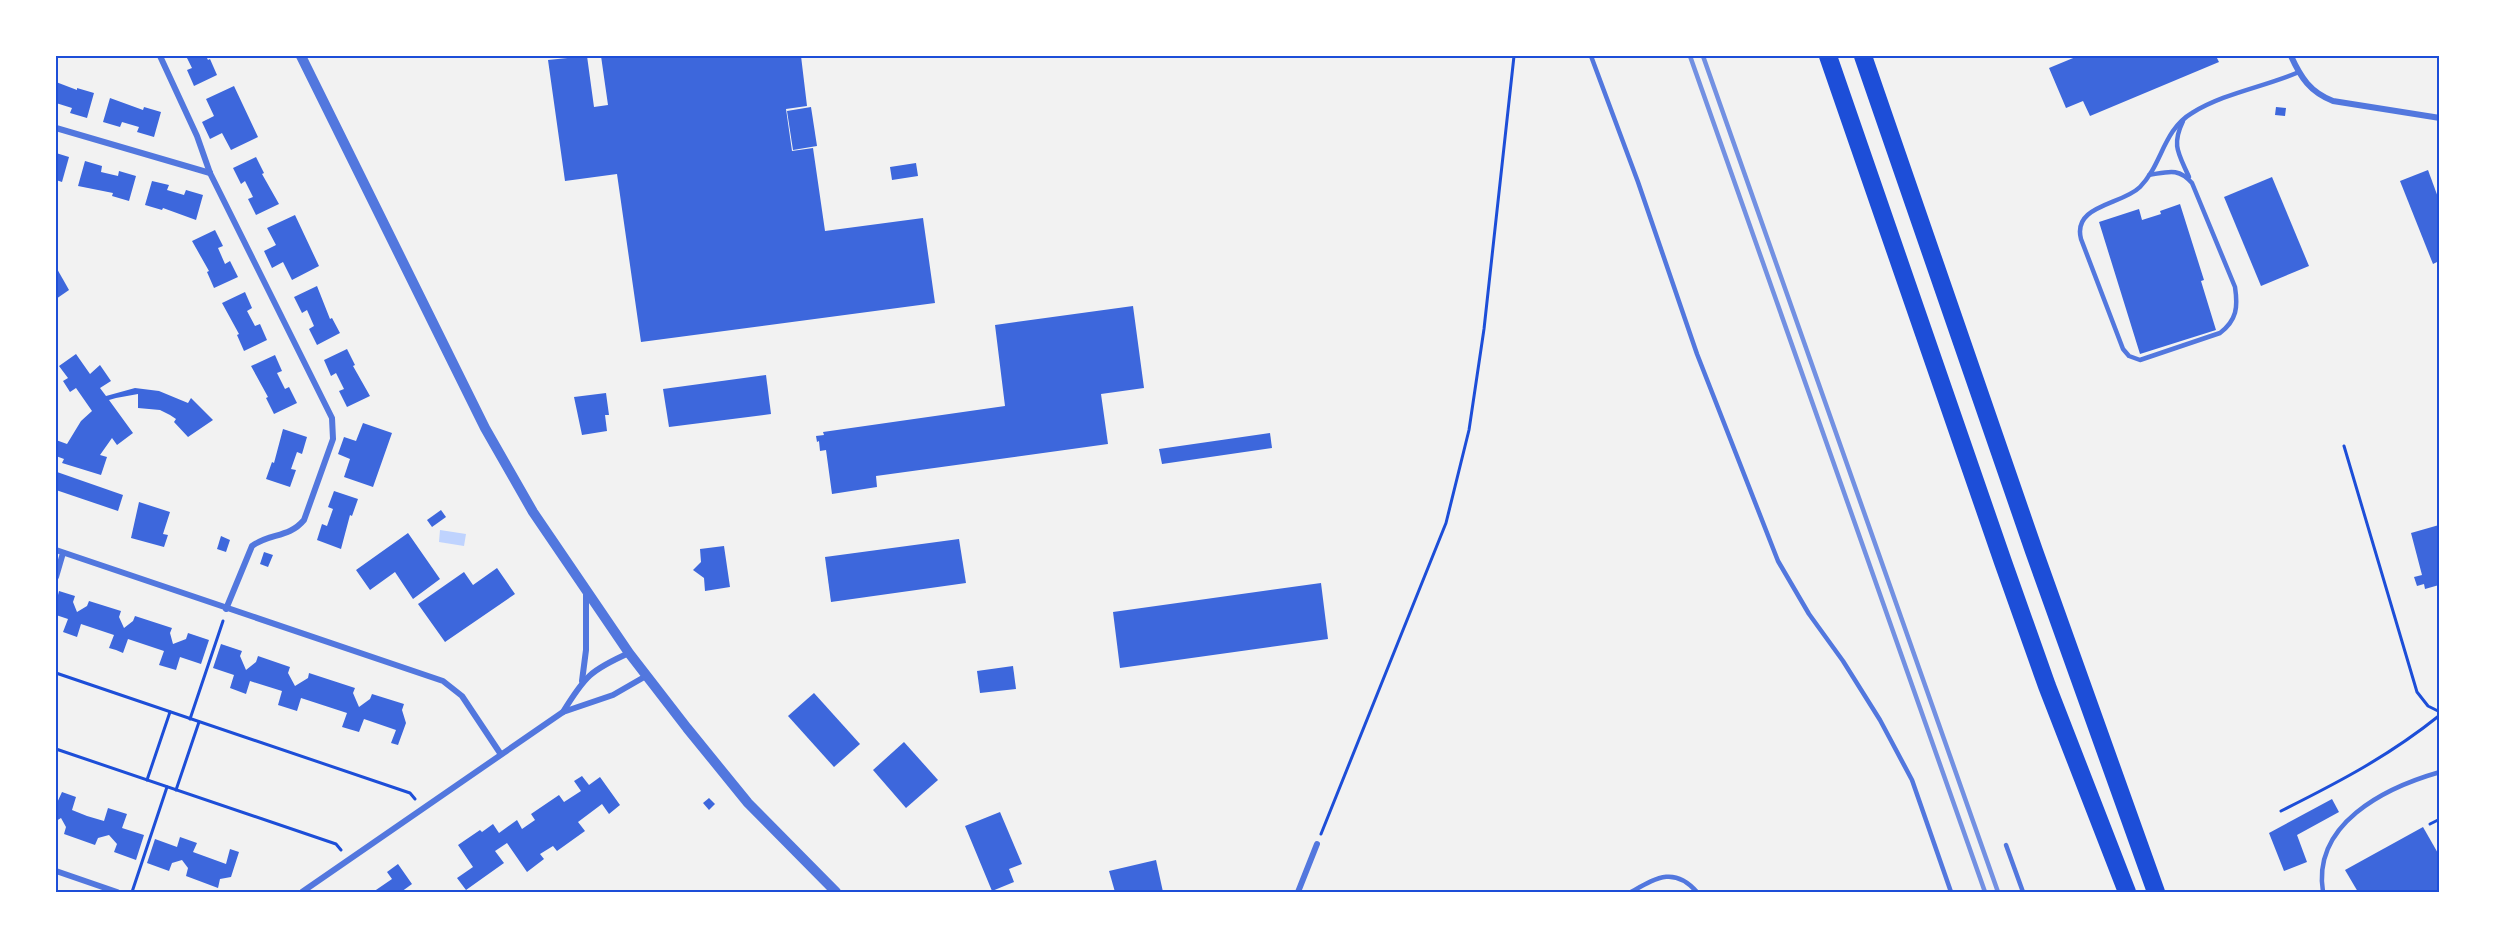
<svg xmlns="http://www.w3.org/2000/svg" width="2495" height="948" viewBox="0 0 2495 948" font-family="'PT Sans',sans-serif">
<style>
.water{fill:#bfd3fe}
.building{fill:#3d67dc}
.lines{fill:none;stroke-linecap:round;stroke-linejoin:round}
.path{stroke:#1d4ed8;stroke-width:3}
.service{stroke:#5277de;stroke-width:4.5}
.minor{stroke:#5277de;stroke-width:6}
.tertiary{stroke:#5277de;stroke-width:10}
.motorway{stroke:#1d4ed8;stroke-width:18}
.rail{stroke:#7290e2;stroke-width:4.5}
.neatline{fill:none;stroke:#1d4ed8;stroke-width:2}
</style>
<rect width="100%" height="100%" fill="#f2f2f2"/>
<polygon class="water" points="440,530 466,534 464,546 439,542"/>
<g class="building">
<polygon points="186,56 206,56 208,60 210,59 217,75 194,86 187,70 192,68"/>
<polygon points="587,56 594,107 608,105 601,56 801,56 807,106 786,109 792,151 813,148 825,231 923,218 935,303 641,342 617,174 565,181 548,60"/>
<polygon points="2078,56 2216,56 2219,62 2090,116 2083,101 2066,108 2049,68"/>
<polygon points="56,82 77,90 77,88 94,93 87,118 70,113 72,108 56,103"/>
<polygon points="234,86 258,137 231,150 222,133 210,139 202,122 214,116 206,99"/>
<polygon points="110,98 143,110 144,107 161,112 154,137 137,132 139,127 122,122 120,127 103,122"/>
<polygon points="811,107 817,146 793,150 787,111"/>
<polygon points="2276,107 2286,108 2285,116 2275,115"/>
<polygon points="56,153 69,157 62,182 56,180"/>
<polygon points="256,157 264,173 262,174 279,204 256,215 248,199 253,197 245,181 241,184 233,168"/>
<polygon points="85,161 102,166 101,172 118,176 119,171 136,176 129,201 112,196 113,193 78,186"/>
<polygon points="916,163 918,176 892,180 890,167"/>
<polygon points="2428,170 2439,200 2439,261 2433,264 2400,181"/>
<polygon points="2272,177 2309,266 2261,286 2224,197"/>
<polygon points="152,181 169,185 167,190 184,195 186,190 203,195 196,220 163,208 162,210 145,205"/>
<polygon points="2180,204 2204,280 2201,281 2216,330 2140,354 2099,222 2139,209 2142,220 2161,214 2160,211"/>
<polygon points="295,215 319,266 292,280 283,262 272,268 264,251 276,245 267,228"/>
<polygon points="215,230 223,246 218,248 225,264 230,261 238,277 214,288 207,272 209,271 192,241"/>
<polygon points="56,267 69,290 56,299"/>
<polygon points="317,286 330,319 332,318 340,333 317,345 309,329 314,326 307,310 302,313 294,297"/>
<polygon points="245,292 252,308 247,311 255,326 260,324 267,340 244,351 237,335 239,334 222,303"/>
<polygon points="1133,306 1144,388 1101,394 1108,444 876,476 877,487 832,494 826,450 820,451 819,441 817,442 816,436 824,435 823,432 1005,406 995,325"/>
<polygon points="347,349 355,365 353,366 370,396 347,407 339,391 344,389 336,373 331,376 324,360"/>
<polygon points="76,354 90,374 100,365 111,381 100,388 106,396 135,388 159,391 188,403 191,398 213,420 188,437 174,422 176,419 170,415 160,410 138,408 138,394 116,398 109,400 133,433 117,445 112,438 100,455 107,457 101,475 62,463 64,459 56,456 56,440 67,444 81,421 92,411 76,388 70,392 63,381 68,378 59,366"/>
<polygon points="275,355 282,371 277,373 285,389 289,387 297,403 274,414 266,398 268,397 251,366"/>
<polygon points="766,375 771,414 669,427 663,389"/>
<polygon points="606,393 609,415 605,415 607,431 582,435 574,397"/>
<polygon points="363,423 392,433 373,487 344,477 350,459 338,454 344,437 356,441"/>
<polygon points="283,429 307,437 302,454 297,452 291,469 296,470 290,487 266,479 272,462 274,463"/>
<polygon points="1270,433 1272,448 1162,464 1159,449"/>
<polygon points="57,472 123,495 118,511 56,490"/>
<polygon points="334,491 358,499 352,516 350,515 341,549 317,540 322,524 327,526 333,509 328,507"/>
<polygon points="139,502 170,512 163,534 168,535 164,547 131,538"/>
<polygon points="441,510 446,517 432,527 427,520"/>
<polygon points="2439,525 2439,585 2425,589 2424,584 2417,586 2414,577 2422,575 2411,533"/>
<polygon points="408,533 440,579 413,599 395,572 370,590 356,570"/>
<polygon points="221,536 230,540 226,552 217,549"/>
<polygon points="959,539 966,583 831,602 825,557"/>
<polygon points="724,546 730,587 705,591 704,578 693,570 701,562 700,549"/>
<polygon points="264,552 273,555 268,567 260,564"/>
<polygon points="497,568 515,594 445,642 418,604 464,572 473,585"/>
<polygon points="1321,583 1328,639 1120,668 1113,612"/>
<polygon points="59,591 75,596 73,602 77,612 87,606 89,601 121,611 119,617 124,628 133,621 135,616 172,628 170,633 173,644 186,639 188,633 209,640 201,664 180,657 176,670 159,665 164,651 128,639 123,653 116,650 109,648 114,635 81,624 77,637 63,632 68,619 56,615 56,603"/>
<polygon points="221,644 242,651 240,656 246,670 256,662 258,656 290,667 288,673 295,686 308,678 309,673 355,688 353,693 359,707 370,699 372,694 404,704 402,710 406,723 398,745 391,743 396,730 364,719 359,732 342,727 347,713 301,698 297,711 278,705 282,691 250,681 246,694 230,688 234,675 213,668"/>
<polygon points="1013,666 1016,689 980,693 977,671"/>
<polygon points="814,693 860,744 834,767 788,716"/>
<polygon points="904,742 938,780 906,808 873,770"/>
<polygon points="582,776 589,785 600,777 620,805 609,814 602,804 578,822 585,831 557,851 553,846 540,854 544,859 527,872 507,843 495,851 504,863 466,890 457,878 473,867 458,845 480,830 482,832 493,824 499,833 517,820 522,829 535,820 531,814 559,795 564,802 581,791 574,781"/>
<polygon points="62,792 76,797 72,810 87,816 104,821 108,808 127,814 122,828 144,835 136,860 114,852 117,844 109,835 98,838 95,845 64,834 66,827 61,818 56,821 56,805"/>
<polygon points="709,798 715,804 709,810 703,803"/>
<polygon points="2332,799 2339,812 2297,835 2307,862 2284,871 2269,833"/>
<polygon points="1000,812 1022,864 1009,869 1014,882 992,891 965,826"/>
<polygon points="2423,827 2439,855 2439,892 2358,892 2345,870"/>
<polygon points="180,837 197,843 193,852 226,864 230,849 239,852 231,877 220,879 218,888 186,876 188,868 182,860 172,863 169,871 147,863 155,839 177,847"/>
<polygon points="1156,860 1163,892 1115,892 1109,871"/>
<polygon points="398,864 412,884 401,892 373,892 392,879 387,872"/>
</g>
<g class="lines">
<g class="path">
<polyline points="2344,446 2417,692 2428,706 2440,712"/>
<polyline points="56,673 410,793 415,799"/>
<polyline points="190,719 223,621"/>
<polyline points="56,749 336,844 341,850"/>
<polyline points="147,780 170,712"/>
<polyline points="176,790 199,722"/>
<path d="M2281,811c58,-29 108,-55 159,-96"/>
<polyline points="2430,824 2440,819"/>
<polyline points="1321,834 1446,523 1469,430 1484,329 1514,56"/>
<polyline points="132,892 167,787"/>
</g>
<g class="service">
<polyline points="1591,56 1638,182 1697,354 1778,561 1809,614 1843,661 1880,720 1912,780 1951,892"/>
<path d="M2183,121c-12,25 -4,33 6,56"/>
<path d="M2149,175c19,-3 29,-8 43,8l43,104c3,20 2,33 -15,46l-80,27 -11,-4 -6,-7 -42,-110c-9,-34 41,-34 59,-52 22,-22 23,-57 52,-74 32,-20 72,-26 107,-41"/>
<polyline points="2006,845 2023,892"/>
<path d="M1631,892c25,-14 43,-26 66,0"/>
<path d="M2323,892c-11,-68 61,-104 117,-120"/>
</g>
<g class="minor">
<path d="M160,56l37,80 13,37 122,245 1,21 -29,81c-15,18 -34,13 -52,26l-26,63"/>
<path d="M2291,56c10,22 19,36 42,45l107,17"/>
<polyline points="56,128 210,173"/>
<polyline points="56,550 443,681 462,696 500,753"/>
<polyline points="56,577 63,553"/>
<polyline points="582,681 586,650 586,593"/>
<path d="M563,712c22,-36 28,-42 66,-59"/>
<polyline points="56,871 117,892"/>
<polyline points="302,892 563,712 613,695 646,676"/>
<polyline points="1298,892 1317,844"/>
</g>
<polyline class="tertiary" points="301,56 485,428 533,512 629,653 687,728 748,803 836,892"/>
<g class="motorway">
<polyline points="1828,56 2003,562 2047,686 2127,892"/>
<polyline points="1863,56 2034,551 2156,892"/>
</g>
<g class="rail">
<polyline points="1690,56 1985,892"/>
<polyline points="1703,56 1998,892"/>
</g>
</g>
<rect width="2495" height="948" fill="none" stroke="#ffffff" stroke-width="114"/>
<rect x="57" y="57" width="2381" height="834" class="neatline"/>
</svg>
